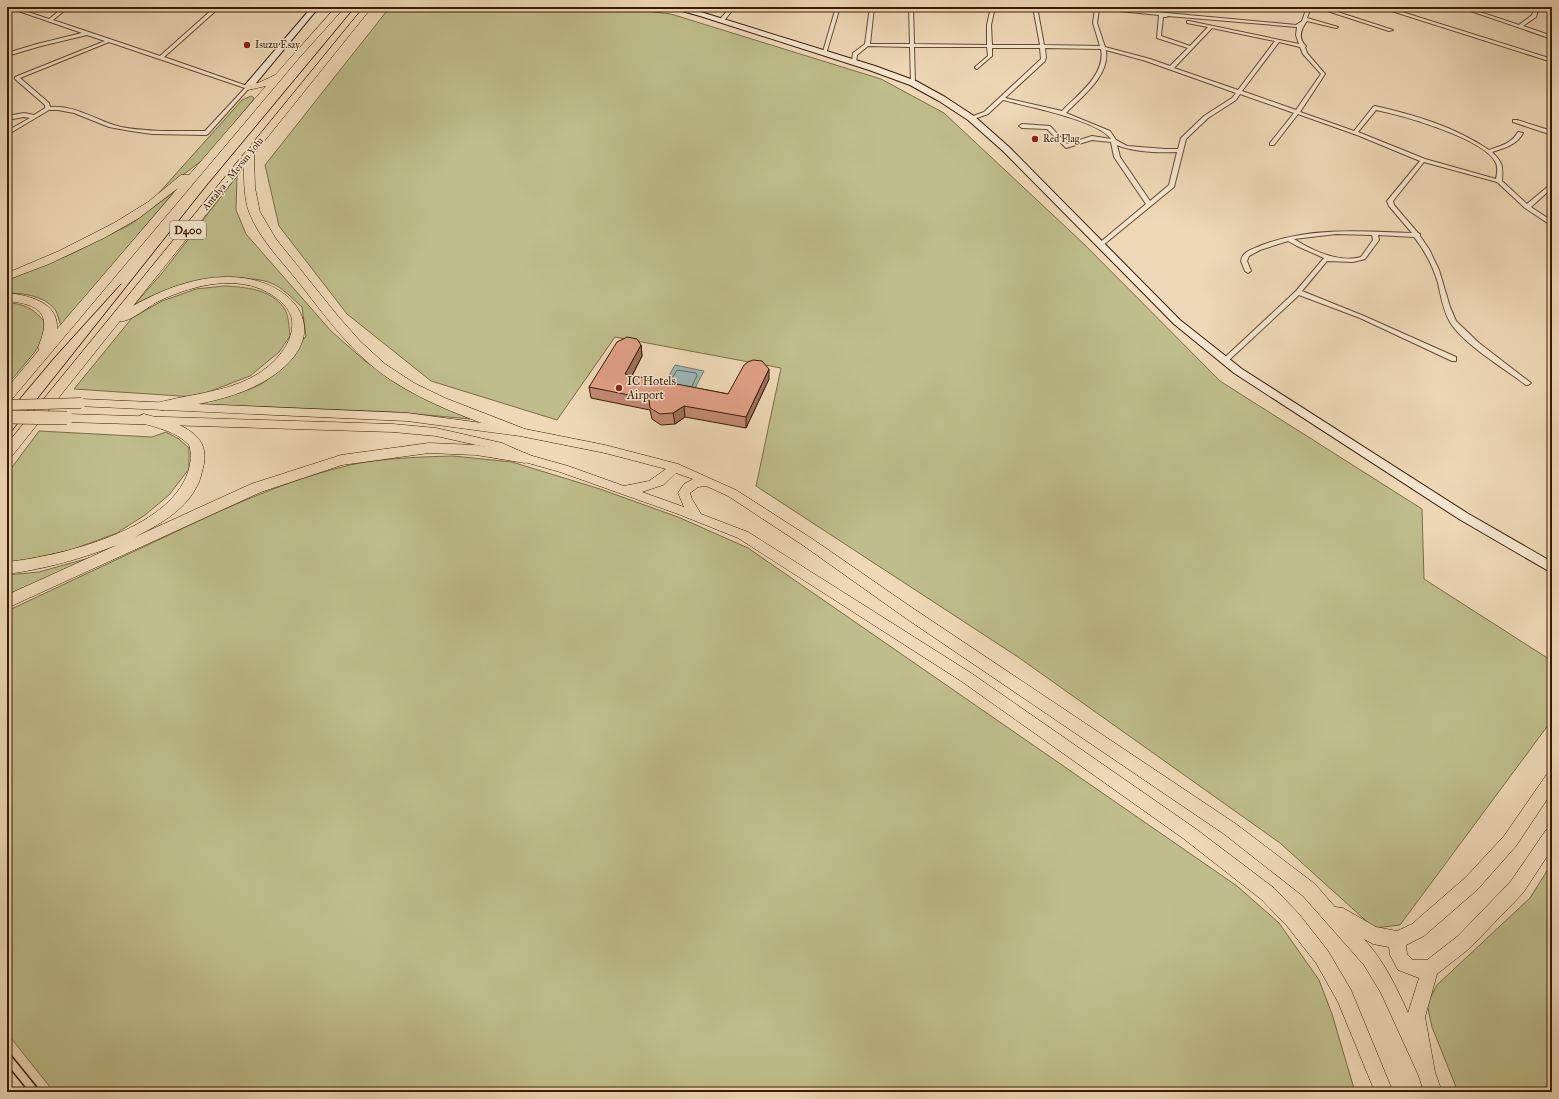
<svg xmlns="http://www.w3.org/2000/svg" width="1559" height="1099" viewBox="0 0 1559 1099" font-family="'IM FELL Great Primer',serif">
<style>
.green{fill:#bebd8b;stroke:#7c6c47}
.water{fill:#9db8b8;stroke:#757a70}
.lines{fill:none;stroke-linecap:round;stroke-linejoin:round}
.shore{stroke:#6c6a5e;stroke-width:1}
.street-casing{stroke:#674b30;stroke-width:2}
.secondary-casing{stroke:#3a1c03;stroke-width:2}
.primary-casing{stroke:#3a1c03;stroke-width:1}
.highway-casing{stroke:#3a1c03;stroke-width:1}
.street{fill:#f4e6d0;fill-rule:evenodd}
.secondary{fill:#f4e6d0;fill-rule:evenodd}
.primary{fill:#eed8b7;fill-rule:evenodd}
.highway{fill:#eed8b7;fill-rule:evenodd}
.tram-far1{stroke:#3a1c03;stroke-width:1}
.tram{stroke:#3a1c03;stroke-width:1.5}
.primary-bridge-far1-casing{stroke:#3a1c03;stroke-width:11;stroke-linecap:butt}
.primary-bridge-casing{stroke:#3a1c03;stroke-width:14;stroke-linecap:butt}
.primary-bridge-far1{stroke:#eed8b7;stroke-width:10}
.primary-bridge{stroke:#eed8b7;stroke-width:13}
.wall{fill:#c28a75;stroke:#3a1c03}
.shaded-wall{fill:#9e715f;stroke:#3a1c03}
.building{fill:#e2a188;stroke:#3a1c03}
.poi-dot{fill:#8f2418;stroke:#f4e6d0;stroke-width:1.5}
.labels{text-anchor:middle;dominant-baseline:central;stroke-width:3;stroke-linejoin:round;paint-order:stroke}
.far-poi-label{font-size:10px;fill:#3a1c03;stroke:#f4e6d0;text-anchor:start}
.far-street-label{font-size:10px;fill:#3a1c03;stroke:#f4e6d0}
.shield{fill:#f4e6d0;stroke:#725940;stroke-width:1}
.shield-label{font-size:11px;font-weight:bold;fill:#3a1c03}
.poi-label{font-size:12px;fill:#3a1c03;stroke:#f4e6d0;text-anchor:start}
</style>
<rect width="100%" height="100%" fill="#eed8b7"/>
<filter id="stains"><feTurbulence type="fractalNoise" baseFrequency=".005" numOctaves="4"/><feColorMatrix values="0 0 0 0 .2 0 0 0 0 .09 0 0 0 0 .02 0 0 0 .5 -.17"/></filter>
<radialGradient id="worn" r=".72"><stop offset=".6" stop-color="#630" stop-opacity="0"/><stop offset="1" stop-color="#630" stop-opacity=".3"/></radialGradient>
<g class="green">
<polygon points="390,7 613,7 671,14 881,79 944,113 1085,245 1220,381 1422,509 1424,579 1552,661 1552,720 1400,925 1374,928 1280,843 1018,657 756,486 781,368 615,337 557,420 431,381 347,314 279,226 265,165"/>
<polygon points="251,96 254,98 253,100 205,158 157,195 242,100"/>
<path d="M237,176l-1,34 10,24 85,97 34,30 37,25 68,33 -75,-7 -200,-8c22,-5 46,-10 66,-20 18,-10 32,-32 45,-48l-4,-29c-9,-8 -20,-20 -31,-24 -10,-4 -21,-4 -30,-5 -42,-2 -69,8 -106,26l28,-32z"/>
<path d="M174,192l-113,134c-2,-5 -3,-11 -5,-15 -10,-15 -33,-18 -49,-18v-13l64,-26 60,-30z"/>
<path d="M224,286c21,1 47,3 60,22 5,7 5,20 6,28l-11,16 -29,24 -55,21 -121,-8 58,-71 30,-17 34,-12z"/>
<path d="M7,303c16,0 27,6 37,18l1,15 -11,17 -27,32z"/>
<polygon points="39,431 152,437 166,432 179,439 189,448 189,469 169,495 145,515 117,533 71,550 7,564 7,474"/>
<path d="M453,456l59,6 88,27 78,28 70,31 489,338 42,37 40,57 13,34 23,78h-1301l-47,-59v-422c54,-25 108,-51 162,-76 58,-28 118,-55 181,-70 34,-7 68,-8 103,-9z"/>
<polygon points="96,556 7,597 7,575 39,572"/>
<polygon points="1552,863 1552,1092 1458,1092 1432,1027 1427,1004 1437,985 1530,898"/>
</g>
<polygon class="water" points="675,365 704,371 693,392 663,386"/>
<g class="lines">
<polyline class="shore" points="670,382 677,370 696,373 697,376 692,386"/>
<g class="street-casing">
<g id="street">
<path d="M7,7h6l36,12 15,-12h5l-16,13 107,36 55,-49h5l-56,50 86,30 -42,47 -2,1 -54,-1 -21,-3 -22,-4 -35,-14 -16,-3h-9l-42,25v-4l23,-13 -6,-1 -17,3v-4l17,-3 10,2 11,-7v-3l-30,-26v-2l90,-36 -18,-6 -46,11 -34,10v-3l30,-9 45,-11zM109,42l136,46 -40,43c-28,0 -57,1 -84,-4 -25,-6 -44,-22 -71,-20l-1,-4 -29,-25z"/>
<polygon points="731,7 735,7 723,22 719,22 719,20"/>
<polygon points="836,7 840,7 826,54 822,55"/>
<path d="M870,7h4l-4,37h40l-1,-37h4l1,37 73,1v-20l4,-18h4l-4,18 1,20h48l-7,-38h4l7,38 56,1 -7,-23 2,-14 -11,-2h17l195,18 6,-4 5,-14h4l-4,11 31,9 -2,1 -29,-7c-6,8 -10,17 -1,25l-1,1 2,6 18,21 -25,38 54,19 19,-24 2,-1c40,9 80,21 114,44 12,-4 23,-7 29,-18l5,1c-6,12 -19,15 -31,19 11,11 11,14 10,29l25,23 25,-21v5l-21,19 21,14v5l-27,-18 -28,-26 -73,-20 -31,39 1,4 24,28 2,1v2l9,13 10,21 11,37 6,14 23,22 52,40 -3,2h-2c-21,-16 -64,-42 -76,-63 -7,-12 -9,-26 -12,-39 -5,-17 -13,-32 -24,-46l-36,-2 1,5 -14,19 -12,3 -26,-1 -25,30 62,25 92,41v4h-4l-92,-43 -61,-23 -72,67h-2l-3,-2 74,-69 28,-33 -27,-12 -9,-5 -28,9 -11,6 -2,5 4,10 -3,2 -3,-2 -4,-10c1,-10 13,-12 21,-16 48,-18 99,-14 150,-12l-23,-27 -2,-5 33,-40 -63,-26 -59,-21 -24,31h-4v-2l24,-30 -54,-19 -4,6 -28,18 -22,21 -12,48 -72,59h-4v-2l48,-40 -32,-47 -3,-15 -19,-2 -26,8 -19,-19 -25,-1 -3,-2 3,-2 28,2 17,18 25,-8 19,3c-13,-19 -85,-33 -108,-39l-15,14 -17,6 -3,-2 16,-6 57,-53 -1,-11h-48v8l-15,13 -2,-1v-1l13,-11 -1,-9h-73l1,36 -2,1 -2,-1 -1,-36 -42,-1 -11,9 -1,8 -4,-1 1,-9 12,-9zM1099,9l60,6 -2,23 31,10 -18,18 -20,-7 -45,-12 -8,-24zM1168,16l129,11 -1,8 3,9 -110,-23h-2v2l21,4 -18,19 -29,-10 2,-19h3zM1212,28l63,13 -37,49 -64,-22zM1279,42l21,5 3,7 18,20 -25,36 -54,-19zM1045,48l56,1c5,26 -24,46 -39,62l-57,-13 40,-37 1,-4zM1106,50l40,11 90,32 -4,5 -28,18 -23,22 -3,11h-13l-38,-3 -11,-6 -6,-9 -44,-18c16,-17 44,-37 40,-63zM1376,110c26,5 110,29 120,53 2,5 1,11 0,16l-71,-20 -67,-27zM1117,145c16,7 43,8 60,7l-8,33 -19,16 -30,-44zM1336,234l36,1 1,5 -12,17c-22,6 -48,-6 -67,-18z"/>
<polygon points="1315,7 1322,7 1393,30 1389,31"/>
<polygon points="1379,7 1386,7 1552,59 1552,62"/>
<polygon points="1459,7 1465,7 1519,25 1532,15 1535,7 1539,7 1536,17 1523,26 1552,36 1552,39"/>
<polygon points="1513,120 1517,120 1552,131 1552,135 1513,122"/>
</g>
</g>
<g class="secondary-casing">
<g id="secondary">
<polygon points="312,7 319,7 251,89 245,89 245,85"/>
<polygon points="668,7 680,7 704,13 875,66 916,81 945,97 974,116 1009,147 1180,320 1242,369 1467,513 1552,562 1552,573 1459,519 1234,373 1174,324 1003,151 968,120 939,101 910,85 869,70 700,16"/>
</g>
</g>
<g class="primary-casing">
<path id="primary" d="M81,399l326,14 113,15 85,17 73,19 58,26 78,50 100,69 322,215 79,60 20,23 8,1 33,19 21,4 15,-7 54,-47 38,-41 43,-62 5,-2v20l-36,54 -38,43 -54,47 -18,9 1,9 6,6h14l31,-24 53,-55 35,-51 6,-2v21l-29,44 -53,55 -33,26 -12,43 10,55 7,20h-18l-6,-18 -37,-81 -17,-28 -61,-69 -79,-62 -320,-217 -100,-71 -76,-50 -22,-10 -8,1 -8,6 2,6 9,15 47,18 223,141 225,156 78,59 25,26 29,37 23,39 42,102h-18l-37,-90 -22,-39 -29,-37 -25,-26 -78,-61 -223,-158 -223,-143 -60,-24 -118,-42 -39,-11 -22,-11 -63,-14 -43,-4 -326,-10 -6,-4 6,-4 326,10 43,4 66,15 27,12 39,11 56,20 25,-5 17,-12 -61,-16 -85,-17 -113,-15 -330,-15 -2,-3zM676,473l17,6 -9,5 -6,9 6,14 -42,-15 21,-7zM1364,939l9,5 16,3 1,8 8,15 21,8 -11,35c-12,-27 -24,-52 -44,-74z"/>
</g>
<g class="highway-casing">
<g id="highway">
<path d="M336,7h9l-46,51 -287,341 -5,1v-12l32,-38 -1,-3c15,-33 2,-43 -31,-46v-8c21,2 52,9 50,36l121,-141 -39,30 -35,20 -55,26 -42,16v-7l52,-22 55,-28 34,-21 33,-27h8l77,-89 -18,4 -5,-3 2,-2 13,-2 17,-8z"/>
<path d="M364,7h8l-118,147 1,34 5,24 16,27 61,76 23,26 25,23 29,19 31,15 80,31 2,3 -2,3h-10c-42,-15 -86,-30 -124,-55 -40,-26 -66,-65 -95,-101 -17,-21 -37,-41 -47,-67 -5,-14 -5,-30 -5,-45l-111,139c28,-16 61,-29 94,-29 63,-1 111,53 47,98 -33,23 -73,29 -112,35l-5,-1 -2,-3 2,-3c43,-12 94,-11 124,-50 8,-10 14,-24 10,-37 -5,-13 -16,-20 -28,-26 -33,-15 -75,-3 -106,12 -8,4 -28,21 -37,19l-108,135 -5,2v-14z"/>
<path d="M144,414c17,5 40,9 53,23 8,8 9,20 6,31 -2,7 -3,14 -7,20 -12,23 -39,38 -61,49l116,-53 90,-29 88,-12 47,2 49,8 5,2 2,3 -2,3 -5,2 -49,-8 -47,-2 -87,12 -81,27 -254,116v-13l110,-50c-36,14 -72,24 -110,29v-12c54,-6 162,-32 181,-90 3,-9 4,-18 1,-27 -13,-14 -32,-17 -50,-23l-2,-3 2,-3z"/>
</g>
</g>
<use href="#street" class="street"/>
<use href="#secondary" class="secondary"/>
<use href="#primary" class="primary"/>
<use href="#highway" class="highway"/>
<g class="tram-far1">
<polyline points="7,414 54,358 121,284"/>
<polyline points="7,437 207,185 355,7"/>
</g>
<g class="tram">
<polyline points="7,1050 41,1092"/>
<polyline points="7,1065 29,1092"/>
<polyline points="7,1086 12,1092"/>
</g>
<g class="primary-bridge-far1-casing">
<g id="primary-bridge-far1">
<polyline points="7,405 81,403"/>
<polyline points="7,417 53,418"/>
</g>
</g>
<g class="primary-bridge-casing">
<polyline id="primary-bridge" points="7,417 67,418"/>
</g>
<use href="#primary-bridge-far1" class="primary-bridge-far1"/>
<use href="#primary-bridge" class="primary-bridge"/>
</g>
<polygon class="wall" points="641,345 642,356 632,376 728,394 769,379 746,428 685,417 675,424 661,425 652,419 650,410 591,398 589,387"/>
<g class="shaded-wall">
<polygon points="641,345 642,356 627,385 625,374"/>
<polygon points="769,369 769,379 746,428 746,417"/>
<polygon points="684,406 685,417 675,424 673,413"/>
</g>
<polygon class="building" points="627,337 637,339 641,345 625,374 728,394 744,365 748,362 753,360 762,361 769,369 746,417 684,406 673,413 660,414 650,408 649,399 589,387 617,342"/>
<g class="poi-dot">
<circle cx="247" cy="45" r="4"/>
<circle cx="1035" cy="139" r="4"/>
<circle cx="619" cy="388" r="4"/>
</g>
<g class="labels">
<g class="far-poi-label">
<text x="255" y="45">Isuzu Esay</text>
<text x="1043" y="139">Red Flag</text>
</g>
<g class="far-street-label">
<text transform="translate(233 174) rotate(-51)">Antalya - Mersin Yolu</text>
</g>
<rect class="shield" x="170" y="221" width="36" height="18" rx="3"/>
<g class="shield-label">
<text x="188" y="230">D400</text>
</g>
<g class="poi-label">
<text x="627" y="381">IC Hotels<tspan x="627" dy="14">Airport</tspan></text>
</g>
</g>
<rect width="1559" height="1099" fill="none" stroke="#eed8b7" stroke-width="24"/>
<rect x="8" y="8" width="1543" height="1083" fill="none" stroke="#3a1c03" stroke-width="2"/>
<rect x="12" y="12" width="1535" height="1075" fill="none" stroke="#3a1c03"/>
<rect width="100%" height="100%" filter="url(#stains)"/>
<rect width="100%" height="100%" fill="url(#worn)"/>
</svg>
